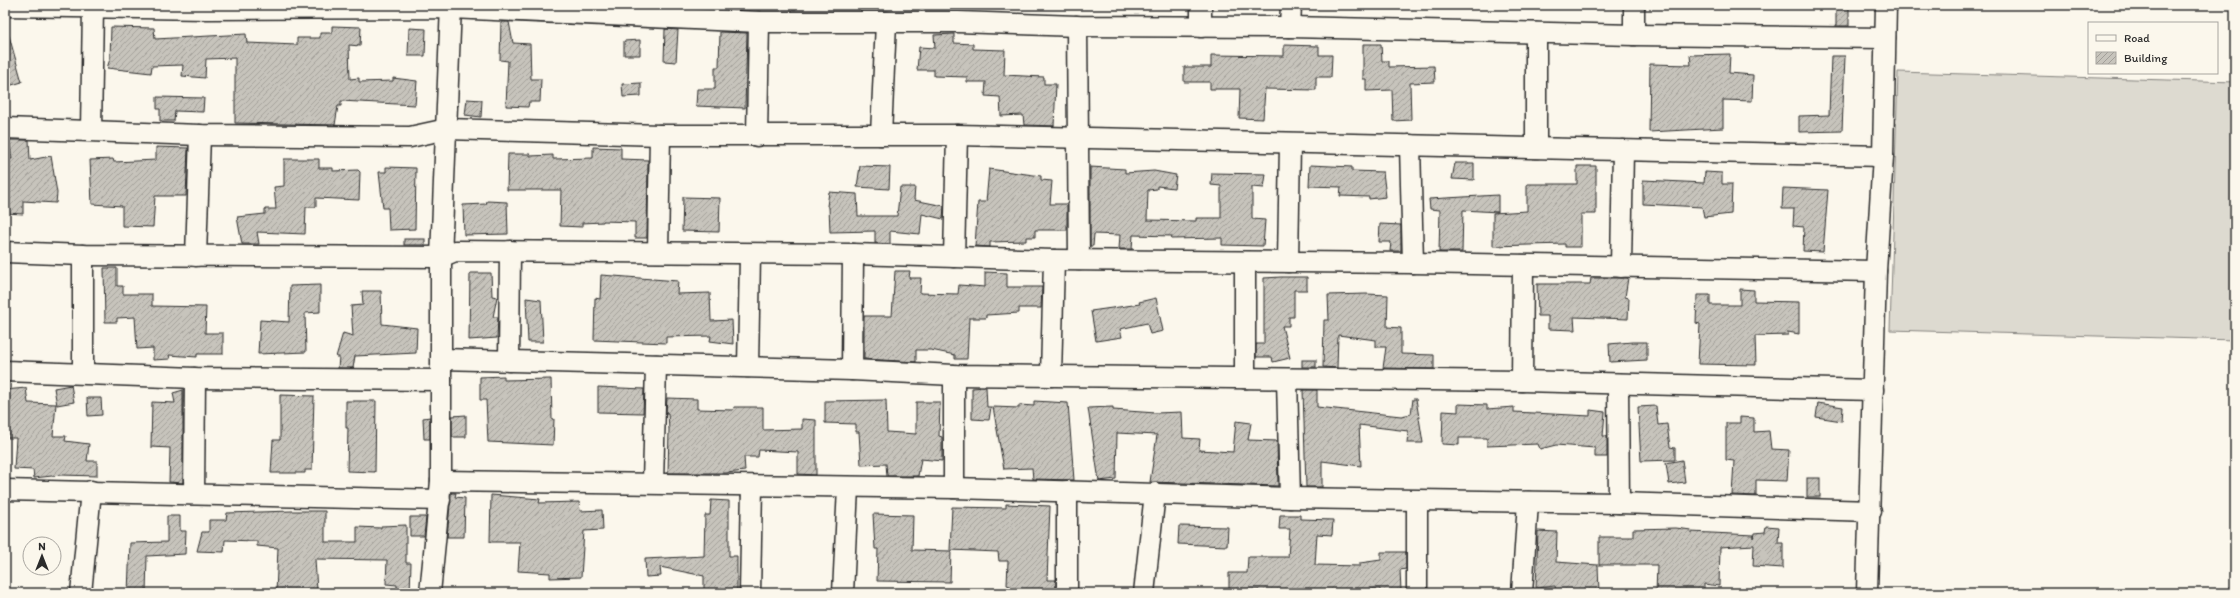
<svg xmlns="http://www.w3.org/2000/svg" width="2240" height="598" viewBox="0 0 2240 598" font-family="Itim,sans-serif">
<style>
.garden{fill:#dddad0;stroke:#84827e}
.building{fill:url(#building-hatch);stroke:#2b2b2b}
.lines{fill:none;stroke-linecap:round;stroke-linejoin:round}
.street-casing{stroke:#2b2b2b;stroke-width:23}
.street{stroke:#fbf7ec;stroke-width:20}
</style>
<defs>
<pattern id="building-hatch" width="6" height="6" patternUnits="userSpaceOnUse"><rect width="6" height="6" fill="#c7c4bc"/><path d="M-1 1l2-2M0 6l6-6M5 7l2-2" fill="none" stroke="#a29f99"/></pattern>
</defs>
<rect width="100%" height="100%" fill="#fbf7ec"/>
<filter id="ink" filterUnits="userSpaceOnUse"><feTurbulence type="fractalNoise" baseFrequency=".025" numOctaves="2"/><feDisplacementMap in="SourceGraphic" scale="8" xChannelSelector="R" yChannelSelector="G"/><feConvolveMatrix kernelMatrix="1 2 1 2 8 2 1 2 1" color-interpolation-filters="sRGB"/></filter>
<g filter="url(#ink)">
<polygon class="garden" points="1898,72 2235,82 2235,340 1890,330"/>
<g class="building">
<rect x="1836" y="5" width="13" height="21"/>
<polygon points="501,22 509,22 513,43 530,44 531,79 541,79 540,102 529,102 528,107 506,106 508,61 500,60"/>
<polygon points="332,26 361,27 360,46 349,45 350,79 359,78 359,82 393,81 393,78 417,81 415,105 341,101 341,106 338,106 335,125 235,123 235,58 206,59 205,78 182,76 183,65 152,66 151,73 107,68 110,59 111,27 154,28 155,39 246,34 247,43 297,45 297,38 320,38 320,33 332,33"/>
<polygon points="409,28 426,29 425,56 408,56"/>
<polygon points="665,29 678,30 676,62 664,61"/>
<polygon points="720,32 747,33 745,108 696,106 697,89 715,89 715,67 719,67"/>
<polygon points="954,34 954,43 973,44 973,49 1005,50 1004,75 1044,77 1044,84 1056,84 1054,126 1024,125 1023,115 1001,116 1000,97 985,96 986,82 967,82 967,77 934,76 934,70 917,70 919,47 935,48 934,35"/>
<polygon points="9,36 22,82 5,87 5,37"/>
<polygon points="640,40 640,55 624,55 624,41"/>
<polygon points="1363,44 1381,44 1382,61 1389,61 1389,67 1434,66 1435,82 1410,83 1411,120 1393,121 1392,90 1366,91 1366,79 1363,79"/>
<polygon points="1284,45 1319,46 1319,55 1332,55 1331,77 1316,77 1316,90 1265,89 1263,119 1239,118 1240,89 1210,89 1210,82 1184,82 1184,67 1211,67 1211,55 1284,56"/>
<polygon points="1730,54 1729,73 1753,75 1752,101 1723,100 1723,128 1649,132 1650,64 1691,65 1690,55"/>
<polygon points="1831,56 1845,56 1842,131 1799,132 1799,116 1829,115"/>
<polygon points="641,83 641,96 623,97 622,84"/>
<polygon points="157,97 204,98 203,112 175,111 174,121 160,121 160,109 157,109"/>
<polygon points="467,99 482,100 481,117 465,115"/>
<polygon points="9,140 29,140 30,160 51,156 57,193 56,203 23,201 23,214 5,213 5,158 12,159"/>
<polygon points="156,147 188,148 186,196 155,196 153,227 122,226 122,206 92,204 90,160 113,159 114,162 156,160"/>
<polygon points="593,147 621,148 621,159 648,160 647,238 635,238 635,222 603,221 603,222 582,223 582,227 560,226 561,190 507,190 508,154 530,154 530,156 553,155 553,159 593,158"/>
<polygon points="284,159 319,159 319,168 333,168 333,171 358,170 360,172 359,200 316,198 316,207 306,207 305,234 257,232 259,244 242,244 237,217 265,214 265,209 276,209 274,187 284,186"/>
<polygon points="1455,163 1474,163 1474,180 1452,179"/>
<polygon points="1310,165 1352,167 1352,171 1383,172 1386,197 1369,199 1369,197 1340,196 1341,187 1309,186"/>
<polygon points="860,166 890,167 889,189 857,187"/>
<polygon points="1577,166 1596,166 1596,214 1581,214 1581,247 1565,247 1565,244 1493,246 1493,213 1527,211 1527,184 1577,184"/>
<polygon points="386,167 416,168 415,229 389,230 388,208 383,208 379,172 386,172"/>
<polygon points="1090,167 1125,169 1125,173 1154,171 1176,175 1174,188 1157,186 1157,189 1148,190 1147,220 1196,221 1196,218 1221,218 1221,186 1211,185 1212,173 1266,174 1264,188 1252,187 1252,219 1265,220 1263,246 1222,245 1222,238 1171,239 1172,236 1133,235 1132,249 1119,249 1120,235 1094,234 1093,246 1090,246"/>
<polygon points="989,169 1041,176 1041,180 1052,181 1050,204 1067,204 1067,230 1035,230 1035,237 1026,237 1026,241 990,242 990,247 975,246 978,202 986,202"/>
<polygon points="1705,172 1722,173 1722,184 1732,184 1731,214 1704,217 1702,207 1643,204 1643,180 1704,183"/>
<polygon points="900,187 915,187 914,200 944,206 943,219 922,214 920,234 890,231 890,244 875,243 875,231 830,232 829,207 827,206 829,192 857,194 858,216 897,216"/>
<polygon points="1783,188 1828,190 1823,252 1803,251 1804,227 1793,226 1794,209 1782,209"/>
<polygon points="1498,195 1498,212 1463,210 1462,252 1439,252 1440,210 1430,209 1429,199"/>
<polygon points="683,197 720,198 719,232 682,231"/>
<polygon points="487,201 507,202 508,234 464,235 463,205 486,204"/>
<polygon points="1380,224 1401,225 1401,251 1390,251 1391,242 1379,242"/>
<rect x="404" y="239" width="21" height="6"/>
<polygon points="104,268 117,268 117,286 123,286 123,294 152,294 152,306 206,307 205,333 223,333 223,354 197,354 197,357 169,355 170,359 153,360 153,348 137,349 135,317 117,318 117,322 105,322"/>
<polygon points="895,271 910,271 909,278 921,278 920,293 958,294 959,285 985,287 985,272 1007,273 1007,287 1042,287 1041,308 1019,308 1019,313 986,315 986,318 969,318 967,359 955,359 955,355 931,350 916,350 916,362 864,359 864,316 892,316"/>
<polygon points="470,273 491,273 492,296 497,297 493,317 498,317 497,338 469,340"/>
<polygon points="601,275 678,281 677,294 710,293 711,321 732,320 733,344 710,341 711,336 666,337 666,343 594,340 595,298 600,299"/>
<polygon points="1281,277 1307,277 1307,290 1294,290 1294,317 1289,317 1289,326 1282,326 1290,358 1273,362 1272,357 1256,357 1256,344 1264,344 1264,278"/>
<polygon points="1591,278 1628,278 1625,297 1629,298 1628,319 1574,317 1575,330 1548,329 1548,316 1538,316 1537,284 1590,284"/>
<polygon points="320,285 320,312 305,313 306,352 258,354 260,320 289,322 290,286"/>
<polygon points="1740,289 1754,290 1754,301 1799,302 1799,334 1788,332 1788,335 1755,336 1756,365 1698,364 1700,324 1696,323 1697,295 1710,295 1710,305 1740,305"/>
<polygon points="362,291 381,291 382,324 417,328 416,353 355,356 353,368 338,368 339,357 336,357 343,333 353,336 351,306 363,305"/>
<polygon points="1366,294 1388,295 1387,327 1401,328 1401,354 1434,355 1434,369 1383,368 1386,347 1376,347 1376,340 1338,335 1337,368 1323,367 1324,320 1329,320 1328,295"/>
<polygon points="526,298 541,300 543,342 528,342"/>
<polygon points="1156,298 1163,331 1150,334 1147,323 1120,329 1122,337 1096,341 1091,311 1140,304 1139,302"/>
<polygon points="1632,342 1647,342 1647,360 1610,362 1609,344"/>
<rect x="1302" y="360" width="14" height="7"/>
<polygon points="504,376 504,380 551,379 552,419 554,419 553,445 488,442 486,400 480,400 480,377"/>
<polygon points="71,385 74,402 57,405 54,388"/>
<polygon points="598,387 644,389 643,413 598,412"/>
<polygon points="986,387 987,407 991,407 989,420 972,419 972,388"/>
<polygon points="26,388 28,403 56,404 53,436 66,436 65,441 89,444 87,461 97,461 97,476 61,475 34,478 33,470 14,469 16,438 8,438 9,404 5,404 5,390"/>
<polygon points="183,390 183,483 169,482 170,448 151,447 152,402 175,403 173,393"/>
<polygon points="1303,390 1317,390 1317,407 1401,416 1411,414 1413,399 1416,399 1423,443 1407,443 1408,431 1359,425 1361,466 1322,461 1322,487 1306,487"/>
<polygon points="280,395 314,396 312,470 305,470 305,473 271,473 273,440 280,440"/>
<polygon points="87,398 101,398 102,415 88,416"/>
<polygon points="667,398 697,399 697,409 733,410 734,407 763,407 763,430 802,429 802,419 816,420 816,475 798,474 798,452 759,450 758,457 744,457 745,471 726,473 668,473 669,430 668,413 666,413"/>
<polygon points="886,400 887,432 916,434 916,402 940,402 939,436 942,437 942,461 921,459 918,476 887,476 886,464 861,465 859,432 856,432 856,424 825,423 825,401"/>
<polygon points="346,401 376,401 375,472 347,471 348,428 346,428"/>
<polygon points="1034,401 1068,403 1074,480 1033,479 1032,468 1004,469 993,407 1019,408 1019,405 1034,406"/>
<polygon points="1818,403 1843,407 1842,421 1816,417"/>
<polygon points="1458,404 1487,405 1487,409 1514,407 1514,412 1590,416 1590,410 1605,412 1603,436 1607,436 1607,457 1595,457 1595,448 1556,445 1540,449 1538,444 1487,446 1487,438 1459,438 1459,445 1442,444 1443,411 1458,412"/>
<polygon points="1656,406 1658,425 1667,424 1670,447 1675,448 1675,460 1641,461 1638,407"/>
<polygon points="1113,407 1113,410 1156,413 1182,412 1183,438 1200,439 1199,450 1233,452 1236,421 1251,423 1248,440 1277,441 1278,486 1150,482 1157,435 1117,433 1116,479 1099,481 1088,408"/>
<polygon points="466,415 466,437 452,437 452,416"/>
<polygon points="430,417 430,439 424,439 423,418"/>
<polygon points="1740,417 1754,418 1754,432 1769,431 1771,449 1789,450 1787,481 1756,480 1756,496 1732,495 1734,461 1726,460 1726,423 1740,423"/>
<polygon points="1682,460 1685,482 1669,484 1666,463"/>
<rect x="1807" y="478" width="13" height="19"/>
<polygon points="451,493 456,493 455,497 465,498 464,537 447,537"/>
<polygon points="491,495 540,499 539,503 579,502 580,511 602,510 603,530 584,531 581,577 550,578 550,573 518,571 520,542 490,542"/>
<polygon points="711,500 729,501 729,556 737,556 737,590 704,590 704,576 660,567 661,576 646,577 645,559 704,556 705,515 710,515"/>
<polygon points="1006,504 1050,506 1047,580 1056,580 1056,593 1010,593 1010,586 1007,585 1008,561 999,561 998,552 950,550 952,507 1006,508"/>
<polygon points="292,511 325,511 325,542 357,542 357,527 381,528 381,526 406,525 406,563 411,563 410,593 397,593 397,585 386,584 387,560 315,559 317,591 276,593 278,548 257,546 257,541 225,540 224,552 197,551 202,532 209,532 209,520 226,520 227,513"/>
<polygon points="873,514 913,515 912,550 951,551 950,582 877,581 878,549 875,549"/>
<polygon points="1280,515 1300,515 1300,519 1333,520 1332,535 1317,534 1315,565 1360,566 1360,563 1381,560 1381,552 1406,552 1406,569 1400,570 1401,591 1380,593 1380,589 1349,590 1349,593 1259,593 1259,590 1229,590 1229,573 1247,573 1248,557 1288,557 1290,529 1279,529"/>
<polygon points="167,516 180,516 180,531 186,531 185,554 147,556 146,593 128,593 130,543 167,542"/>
<polygon points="410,517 426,517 424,536 410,536"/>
<polygon points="1179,526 1228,527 1227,546 1178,544"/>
<polygon points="1766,526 1779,527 1778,543 1783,543 1783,568 1753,566 1754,545 1720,547 1719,586 1704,584 1704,593 1656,593 1657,565 1599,565 1599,537 1633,537 1633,529 1676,528 1691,530 1690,532 1754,535 1754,538 1755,533 1765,532"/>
<polygon points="1538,531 1557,532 1556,562 1598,565 1599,593 1556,593 1555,586 1536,588"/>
</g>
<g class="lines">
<g class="street-casing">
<g id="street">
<polyline points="1634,5 1634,35"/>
<polyline points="5,6 207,9 451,8 759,22 958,22 1077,26 1290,27 1634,35 1885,38"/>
<polyline points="1077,26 1079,260"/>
<polyline points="1201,27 1201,5"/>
<polyline points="1290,27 1291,5"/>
<polyline points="1536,33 1536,148"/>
<polyline points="5,128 200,135 410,137 447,129 660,135 957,135 1883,156"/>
<polyline points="91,130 93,7"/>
<polyline points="881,135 886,22"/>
<polyline points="757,136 759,22"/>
<polyline points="1410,145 1413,263"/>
<polyline points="5,252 83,255 441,257 455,251 853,254 1054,260 1413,263 1876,271"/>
<polyline points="658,252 660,135"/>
<polyline points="83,255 83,373"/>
<polyline points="196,256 200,135"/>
<polyline points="954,257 957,135"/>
<polyline points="1288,262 1290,144"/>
<polyline points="1621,267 1623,150"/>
<polyline points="442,359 852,370 954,375 1522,381 1873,390"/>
<polyline points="509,361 510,251"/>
<polyline points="748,367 750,255"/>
<polyline points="852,370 853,254"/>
<polyline points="5,371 195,378 441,380"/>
<polyline points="1051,376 1054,260"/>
<polyline points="1245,378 1245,262"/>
<polyline points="1287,379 1290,498"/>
<polyline points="1522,381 1523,265"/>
<polyline points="1618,384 1619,503"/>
<polyline points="441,481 954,488 1290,498 1619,503 1871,511"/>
<polyline points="653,483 656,365"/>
<polyline points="954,488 954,375"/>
<polyline points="5,490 440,500"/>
<polyline points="1067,491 1067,593"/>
<polyline points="194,494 195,378"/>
<polyline points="81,593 91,491"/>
<polyline points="430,593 441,481 441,257 451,5"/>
<polyline points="750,593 752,486"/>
<polyline points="843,593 848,487"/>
<polyline points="1144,593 1155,493"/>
<polyline points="1417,593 1417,501"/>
<polyline points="1522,593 1528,502"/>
<polyline points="1867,593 1876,271 1883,156 1886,5"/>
</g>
</g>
<use href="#street" class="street"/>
</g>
</g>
<rect width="2240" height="598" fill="none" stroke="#fbf7ec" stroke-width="20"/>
<rect x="10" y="10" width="2220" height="578" fill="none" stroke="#2b2b2b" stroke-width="1.5" filter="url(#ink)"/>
<rect x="2088" y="22" width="130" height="52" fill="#fbf7ec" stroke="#a8a59f"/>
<rect x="2096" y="35" width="20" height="6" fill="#fbf7ec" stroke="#a8a59f"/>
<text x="2124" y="42" font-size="12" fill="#2b2b2b">Road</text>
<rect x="2096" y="52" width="20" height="12" fill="url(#building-hatch)" stroke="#a8a59f"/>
<text x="2124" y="62" font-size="12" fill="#2b2b2b">Building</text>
<g transform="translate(42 556)"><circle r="19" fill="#fbf7ec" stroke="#a8a59f"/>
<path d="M0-3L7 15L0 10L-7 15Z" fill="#2b2b2b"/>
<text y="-6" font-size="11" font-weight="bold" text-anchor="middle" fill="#2b2b2b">N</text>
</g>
</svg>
